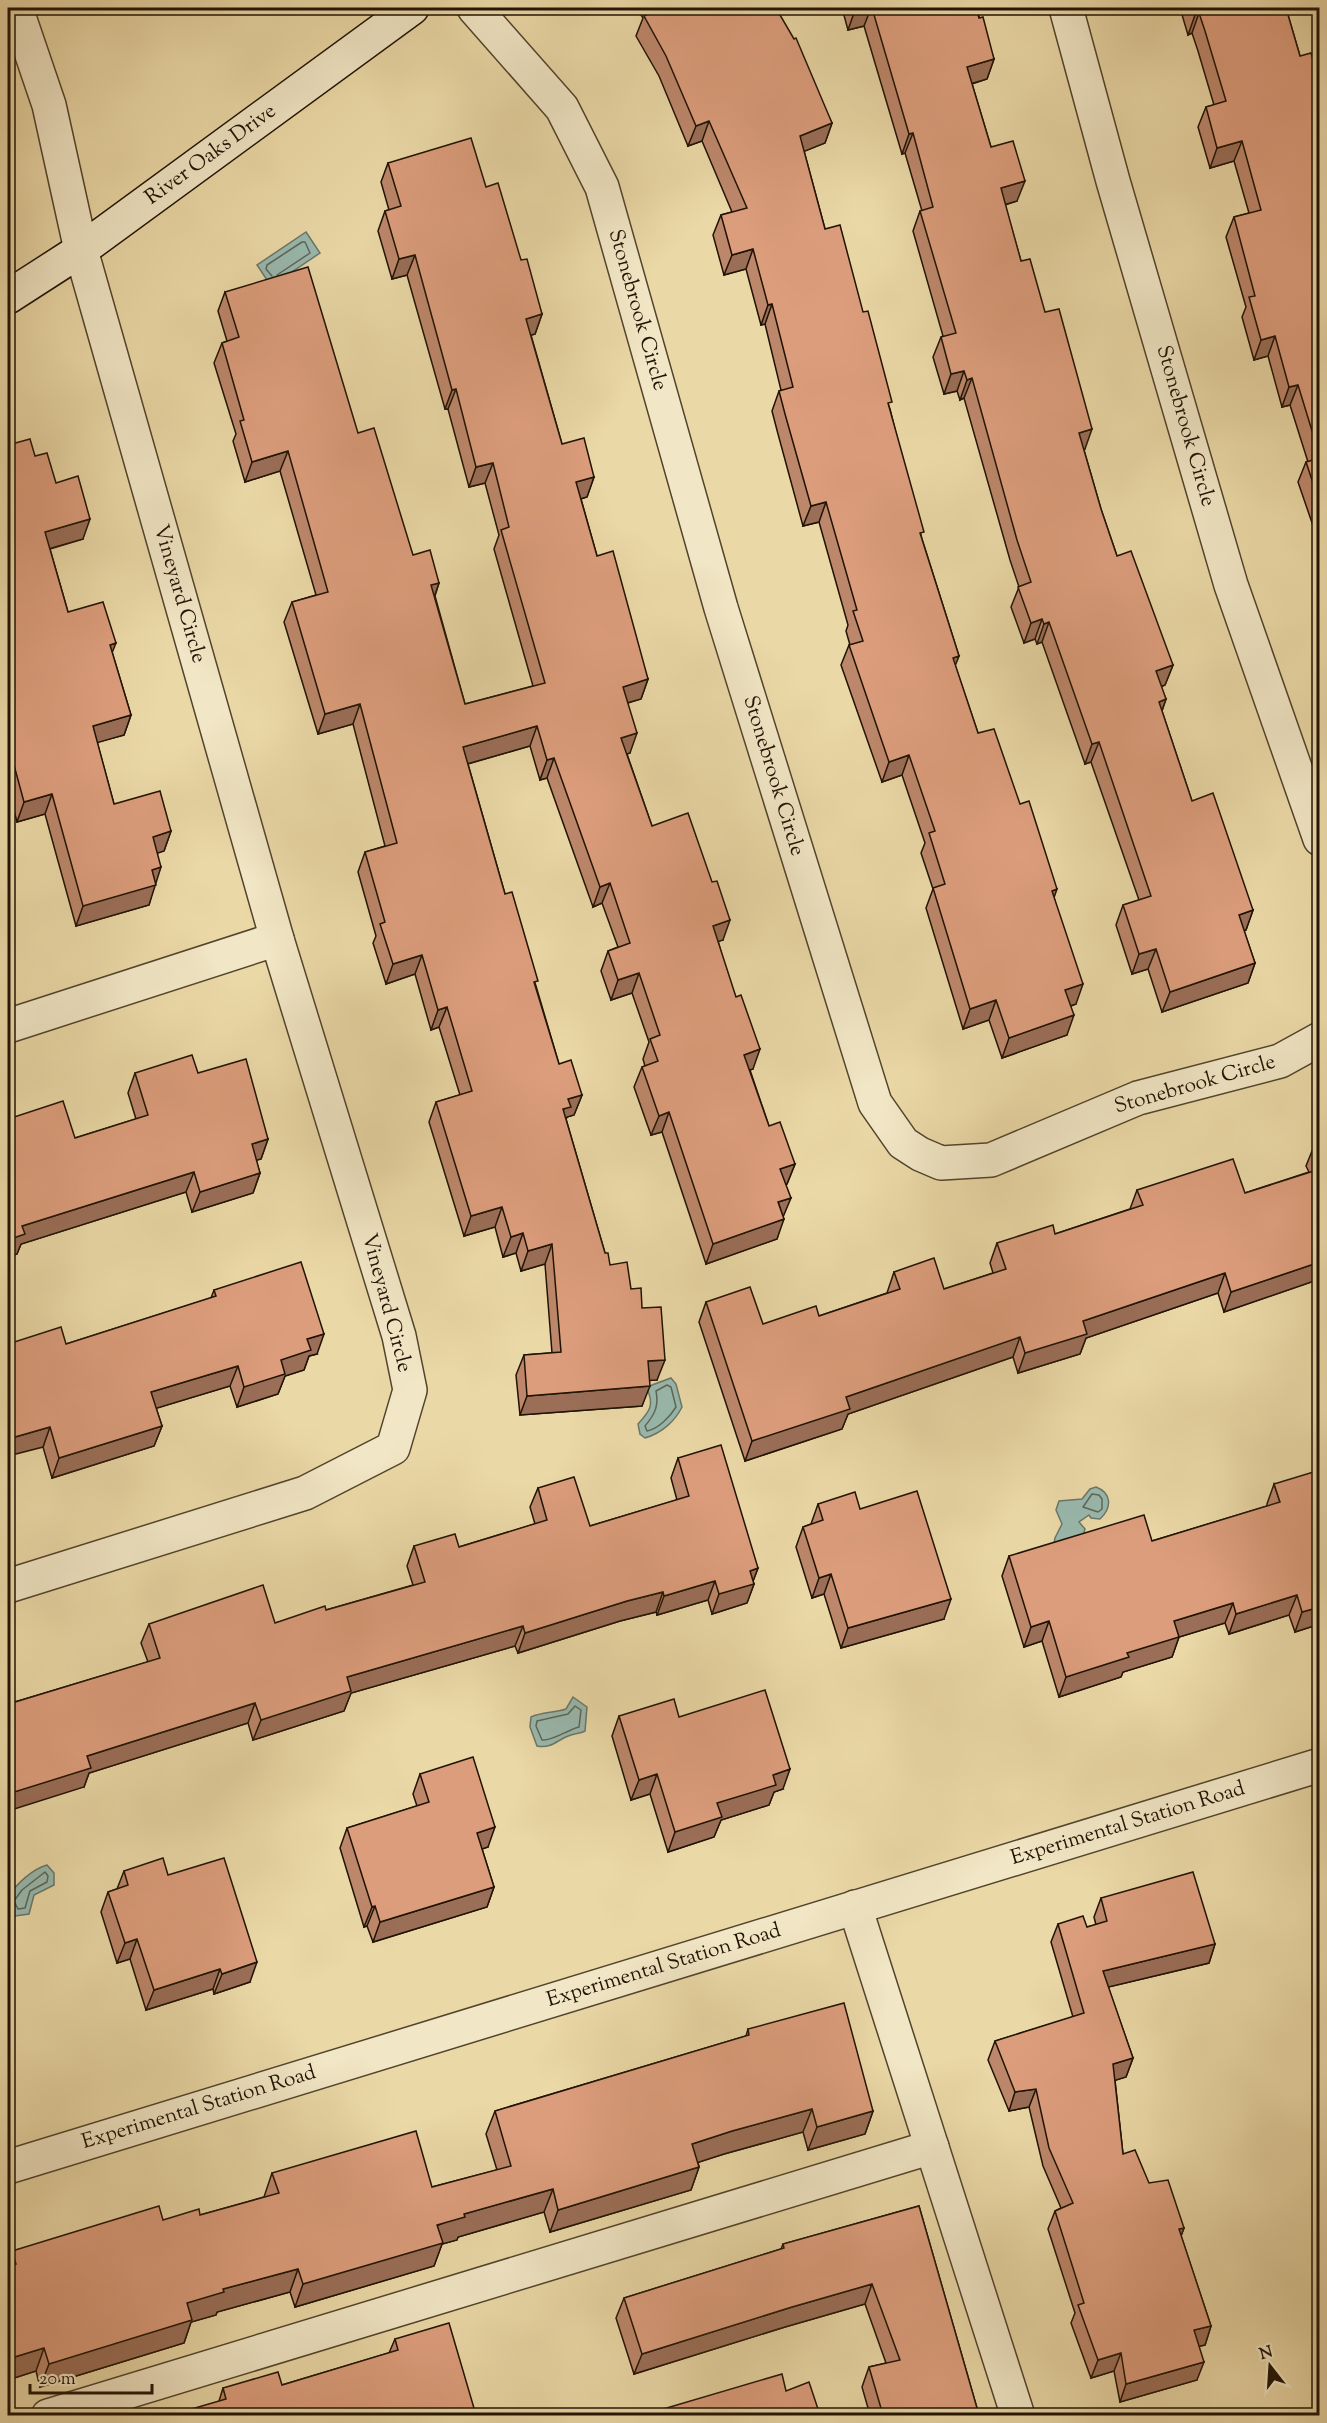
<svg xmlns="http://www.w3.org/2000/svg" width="1327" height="2423" viewBox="0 0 1327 2423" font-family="'Sorts Mill Goudy',serif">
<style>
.water{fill:#99b9ae;stroke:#69776a;stroke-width:1.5}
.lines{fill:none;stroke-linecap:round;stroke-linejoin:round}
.shore{stroke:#5c6659;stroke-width:1.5}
.street-casing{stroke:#52442c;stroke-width:36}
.secondary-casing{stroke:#201304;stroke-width:36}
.street{stroke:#f1e6c5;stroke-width:33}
.secondary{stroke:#f1e6c5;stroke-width:33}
.wall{fill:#bd876b;stroke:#201304;stroke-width:1.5}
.shaded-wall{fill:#9a6e57;stroke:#201304;stroke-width:1.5}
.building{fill:#dc9d7c;stroke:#201304;stroke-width:1.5}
.labels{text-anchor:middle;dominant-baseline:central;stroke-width:6;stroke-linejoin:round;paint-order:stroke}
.street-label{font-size:21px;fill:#201304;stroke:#f1e6c5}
</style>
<rect width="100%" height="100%" fill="#ead8a6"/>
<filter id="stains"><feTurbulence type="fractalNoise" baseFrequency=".00333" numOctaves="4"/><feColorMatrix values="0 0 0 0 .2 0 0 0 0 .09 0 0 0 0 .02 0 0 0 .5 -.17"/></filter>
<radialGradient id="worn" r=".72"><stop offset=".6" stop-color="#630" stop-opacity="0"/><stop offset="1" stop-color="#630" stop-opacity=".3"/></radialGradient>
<g class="water">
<polygon points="306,232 320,253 271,286 257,265"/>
<path d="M671,1378l5,6 6,23c-7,14 -20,26 -37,31l-5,-4 -2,-10c11,-12 17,-19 9,-35l5,-4z"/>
<path d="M1096,1487c16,6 16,21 4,32l-9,-1 -2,-3 -10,7 6,7 -2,7 -29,7 1,-5 7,-14 -6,-14 3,-9 23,-2 8,-10z"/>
<path d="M573,1697l14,10 -2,24c-5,3 -9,2 -14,4 -14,4 -18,14 -34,11l-7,-19 1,-10c11,-5 23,-4 35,-8z"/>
<path d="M47,1865l7,8v12l-20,10 -5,19 -14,2c-3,-5 -7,-12 -5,-19 3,-12 25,-29 37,-32z"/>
</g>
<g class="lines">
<g class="shore">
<polyline points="272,276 266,269 267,265 302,242 305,242 310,253 277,275"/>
<path d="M667,1385l4,2 5,20c-6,10 -18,22 -29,24l-2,-5c10,-12 14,-20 11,-35z"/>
<polygon points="1092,1494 1099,1495 1102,1499 1102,1509 1098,1512 1083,1507"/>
<path d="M575,1706l6,4 -2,17c-12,3 -26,14 -37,13l-6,-14 1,-5 31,-7z"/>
<polygon points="45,1872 48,1876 47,1882 30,1891 25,1908 18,1909 14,1901 22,1890"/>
</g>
<g class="street-casing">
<g id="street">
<polyline points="474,8 562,108 602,187 721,608 875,1103 903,1143 920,1154 941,1163 991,1160 1138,1098 1280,1061 1320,1039"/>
<polyline points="1066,8 1113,181 1231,585 1320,839"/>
<polyline points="8,1026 277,939"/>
<polyline points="8,1586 305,1493 393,1448 410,1390 399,1336 277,939 81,250 49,105 16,8"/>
<polyline points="855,1907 1018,2416"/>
<polyline points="8,2167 1320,1765"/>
<polyline points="48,2416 932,2147"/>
</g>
</g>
<g class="secondary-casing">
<polyline id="secondary" points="8,297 81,250 412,8"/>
</g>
<use href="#street" class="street"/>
<use href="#secondary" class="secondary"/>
</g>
<g class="wall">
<polygon points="637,8 776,8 832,123 825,143 804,151 825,229 890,409 922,539 959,656 955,665 978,733 1054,897 1076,1004 1071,1006 1067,1035 1002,1058 989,1020 963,1029 926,908 933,889 921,853 925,843 902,775 882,782 841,665 849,645 850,645 846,631 848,625 819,522 803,526 778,434 772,411 779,391 781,390 765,324 761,325 746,269 724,275 713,235 721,215 732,212 702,141 688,146 659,76 636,36 643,18"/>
<polygon points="842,8 976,8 994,59 987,79 972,84 991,147 1017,201 1005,205 1021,261 1085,449 1084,450 1101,509 1117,556 1173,665 1165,685 1161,687 1166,699 1162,711 1192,801 1253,910 1246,930 1244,931 1255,963 1248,983 1162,1012 1148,969 1132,974 1116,925 1123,905 1139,900 1091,762 1085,764 1042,642 1037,644 1035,639 1024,643 1011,607 1019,587 1010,560 964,398 960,400 957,391 944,394 933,357 941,337 943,336 913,231 920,211 922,211 905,153 902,154 864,26 848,30"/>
<polygon points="1180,8 1286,8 1300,56 1320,84 1320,100 1317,106 1320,114 1320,546 1298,482 1306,462 1308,462 1290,405 1282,407 1268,356 1254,360 1242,317 1246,307 1226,237 1234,217 1249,213 1234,161 1210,168 1198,127 1206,107 1214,105 1198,51 1192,33 1188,35"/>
<polygon points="388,163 486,187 521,260 542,314 535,334 531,335 562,444 594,477 587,497 581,499 597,556 648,679 641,699 628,703 630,753 627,754 652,826 723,940 718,941 753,1069 750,1070 769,1126 795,1164 787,1184 786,1184 783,1217 777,1239 706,1264 662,1132 651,1135 634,1087 642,1067 645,1066 643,1059 649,1042 632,993 611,1000 601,971 608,951 618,947 602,903 593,907 547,778 540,780 530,746 468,764 505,894 536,986 559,1064 582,1095 574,1115 567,1117 566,1119 605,1253 610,1265 631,1289 642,1308 657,1380 649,1380 642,1406 520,1415 516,1375 524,1355 552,1353 545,1264 521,1271 516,1253 503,1257 495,1227 464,1236 429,1122 436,1102 460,1095 439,1027 431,1030 415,974 386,984 373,943 376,936 358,872 365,852 385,846 353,724 318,734 284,622 292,602 316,595 280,471 245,482 233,441 236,434 214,363 222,343 227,341 218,311 225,292 358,433 413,555 439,583 435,596 465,704 533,686 494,549 499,535 485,483 469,487 448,409 445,409 407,275 392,279 378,231 385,211 389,210 381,182"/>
<polygon points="8,445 35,456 56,483 83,539 50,549 68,612 112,652 131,715 124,735 97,742 114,804 171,831 164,851 157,853 155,883 149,905 76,926 45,814 17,822 8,788"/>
<polygon points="135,1073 198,1073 268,1139 261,1159 256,1160 260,1173 253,1193 192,1212 186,1192 21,1244 17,1254 8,1257 8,1119 75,1138 136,1119 128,1093"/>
<polygon points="1320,1144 1320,1279 1224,1312 1218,1293 1086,1338 1080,1354 1018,1373 1013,1357 848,1414 842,1429 745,1461 699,1322 706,1302 763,1324 819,1316 887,1293 894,1272 944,1289 993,1273 990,1263 997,1243 1055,1234 1130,1209 1137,1190 1245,1193 1309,1172 1306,1166 1314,1146"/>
<polygon points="214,1290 317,1354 309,1356 304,1370 285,1376 278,1394 237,1407 230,1386 156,1408 162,1426 154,1446 52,1478 43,1447 66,1344 211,1298"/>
<polygon points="678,1458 758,1568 753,1581 754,1584 747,1603 712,1614 708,1600 657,1615 656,1612 620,1621 518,1653 515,1646 351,1693 344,1711 253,1740 248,1723 89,1773 84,1787 15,1702 148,1662 141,1643 149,1624 275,1623 326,1610 413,1585 407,1566 414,1546 459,1547 535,1524 530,1507 538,1488 590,1526 677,1500 671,1478"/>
<polygon points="1274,1484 1320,1624 1295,1632 1289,1615 1229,1634 1225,1623 1179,1637 1172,1657 1123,1672 1121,1677 1059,1697 1042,1641 1024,1647 1002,1576 1009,1556 1152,1541 1267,1506 1267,1504"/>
<polygon points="818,1504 860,1509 944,1619 841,1648 824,1594 812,1598 796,1547 803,1527 811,1524"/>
<polygon points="619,1716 679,1717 783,1789 774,1792 769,1805 721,1820 714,1837 668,1852 650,1794 631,1800 612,1736"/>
<polygon points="420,1774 488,1847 482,1849 494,1887 487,1907 373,1942 367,1926 364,1927 340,1848 347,1828 417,1806 413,1794"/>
<polygon points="124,1871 168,1875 250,1982 214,1994 213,1989 146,2010 130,1959 117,1963 101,1912 108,1892 117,1889"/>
<polygon points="1101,1898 1215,1944 1209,1963 1108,1987 1133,2058 1126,2077 1115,2080 1123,2154 1149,2183 1184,2228 1181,2236 1211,2326 1205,2345 1199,2346 1197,2380 1120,2402 1114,2371 1091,2378 1071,2323 1075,2313 1048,2229 1055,2211 1061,2208 1043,2166 1029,2107 1009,2111 988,2060 995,2041 1073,2017 1051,1942 1058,1924 1087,1927 1096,1925 1094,1917"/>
<polygon points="748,2029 873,2111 865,2134 808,2150 803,2132 724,2154 698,2162 699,2167 691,2190 550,2232 544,2212 458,2237 457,2240 442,2244 434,2266 295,2307 290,2292 217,2312 216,2315 191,2322 184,2343 40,2387 36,2371 8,2380 8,2264 12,2251 163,2220 200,2215 264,2197 272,2173 432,2187 497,2170 486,2134 495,2111 746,2036"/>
<polygon points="919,2206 979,2415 870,2415 862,2387 869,2367 886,2363 865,2304 785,2327 634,2374 616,2318 624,2298 781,2249 783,2244"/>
<polygon points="395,2339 476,2415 219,2401 223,2388 282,2385 389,2353"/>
</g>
<g class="shaded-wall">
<polygon points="865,8 871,8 864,26 848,30 855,10"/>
<polygon points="1199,13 1192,33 1188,35 1195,15"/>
<polygon points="994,59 987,79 960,87 967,67"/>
<polygon points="1320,94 1320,100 1315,113 1315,95"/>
<polygon points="709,121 702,141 688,146 696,126"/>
<polygon points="832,123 825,143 793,156 800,136"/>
<polygon points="913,133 905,153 902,154 909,134"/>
<polygon points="1242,141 1234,161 1210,168 1217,148"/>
<polygon points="1025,181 1017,201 993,208 1001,188"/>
<polygon points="753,249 746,269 724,275 732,255"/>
<polygon points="415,255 407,275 392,279 399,259"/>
<polygon points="772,304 765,324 761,325 768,305"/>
<polygon points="542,314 535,334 519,338 526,319"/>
<polygon points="1275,336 1268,356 1254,360 1261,340"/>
<polygon points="964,371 957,391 944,394 951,374"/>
<polygon points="972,378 964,398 960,400 967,380"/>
<polygon points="1298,385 1290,405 1282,407 1289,387"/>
<polygon points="456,389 448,409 445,409 452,390"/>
<polygon points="1092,429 1085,449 1071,453 1079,433"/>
<polygon points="288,451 280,471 245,482 252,462"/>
<polygon points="493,463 485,483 469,487 476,467"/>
<polygon points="594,477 587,497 569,502 576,482"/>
<polygon points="826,502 819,522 803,526 811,506"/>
<polygon points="90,519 83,539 38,552 45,532"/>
<polygon points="439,583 432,603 431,585"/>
<polygon points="1042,619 1035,639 1024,643 1031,623"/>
<polygon points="1049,622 1042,642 1037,644 1044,624"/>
<polygon points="116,643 108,663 110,645"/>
<polygon points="959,656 951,676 953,658"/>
<polygon points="1173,665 1165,685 1149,691 1156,671"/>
<polygon points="648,679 641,699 616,706 623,687"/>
<polygon points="1166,699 1159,719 1159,702"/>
<polygon points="360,704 353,724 318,734 325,714"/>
<polygon points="131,715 124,735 86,746 93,726"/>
<polygon points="537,726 530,746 456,767 463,747"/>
<polygon points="637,733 630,753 614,758 621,738"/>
<polygon points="1099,742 1091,762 1085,764 1092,744"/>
<polygon points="909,755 902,775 882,782 889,762"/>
<polygon points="554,758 547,778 540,780 547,760"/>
<polygon points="52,794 45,814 17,822 24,802"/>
<polygon points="171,831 164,851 146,857 153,837"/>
<polygon points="161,867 149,905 76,926 83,906 152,870"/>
<polygon points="610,883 602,903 593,907 600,887"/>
<polygon points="1057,889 1050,909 1052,891"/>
<polygon points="1253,910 1246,930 1232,935 1239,915"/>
<polygon points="730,920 723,940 705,946 713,926"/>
<polygon points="1156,949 1148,969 1132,974 1139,954"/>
<polygon points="422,955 415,974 386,984 393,964"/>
<polygon points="1255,963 1248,983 1162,1012 1170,992"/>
<polygon points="639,973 632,993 611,1000 618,980"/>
<polygon points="1083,984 1076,1004 1058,1010 1065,990"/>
<polygon points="996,1000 989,1020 963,1029 970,1009"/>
<polygon points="447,1007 439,1027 431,1030 438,1010"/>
<polygon points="1074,1015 1067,1035 1002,1058 1009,1038"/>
<polygon points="760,1049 753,1069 737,1074 744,1055"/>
<polygon points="582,1095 574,1115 567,1117 563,1127 556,1129 568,1099"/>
<polygon points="669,1112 662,1132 651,1135 659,1116"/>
<polygon points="268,1139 261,1159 244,1164 252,1144"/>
<polygon points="795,1164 787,1184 773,1189 780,1169"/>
<polygon points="194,1172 186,1192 21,1244 17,1254 8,1257 8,1240 22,1226"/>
<polygon points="260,1173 253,1193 192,1212 200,1192"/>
<polygon points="791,1198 783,1217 778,1202"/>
<polygon points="502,1207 495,1227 464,1236 471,1216"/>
<polygon points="784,1219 777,1239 706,1264 713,1244"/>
<polygon points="523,1233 516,1253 503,1257 511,1237"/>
<polygon points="552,1244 545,1264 521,1271 528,1251"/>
<polygon points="1320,1262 1320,1279 1224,1312 1231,1292"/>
<polygon points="1225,1273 1218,1293 1086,1338 1080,1354 1018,1373 1025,1353 1083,1321"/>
<polygon points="324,1334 317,1354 309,1356 304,1370 285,1376 278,1394 237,1407 244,1387 307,1339"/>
<polygon points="1020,1337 1013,1357 848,1414 842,1429 745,1461 752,1441 846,1397"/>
<polygon points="665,1360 657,1380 641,1381 648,1361"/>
<polygon points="238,1366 230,1386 144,1412 151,1392"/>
<polygon points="650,1386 642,1406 520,1415 527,1396"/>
<polygon points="162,1426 154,1446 52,1478 59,1458"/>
<polygon points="50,1427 43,1447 8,1456 8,1439"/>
<polygon points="758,1568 752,1584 754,1584 747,1603 712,1614 719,1594 750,1571"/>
<polygon points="831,1574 824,1594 812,1598 819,1578"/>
<polygon points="715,1581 708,1600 657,1615 664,1596"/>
<polygon points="663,1592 656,1612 620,1621 518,1653 525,1633 627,1601"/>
<polygon points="1297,1595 1289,1615 1229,1634 1236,1614"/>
<polygon points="951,1599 944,1619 841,1648 848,1628"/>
<polygon points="1233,1603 1225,1623 1179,1637 1172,1657 1123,1672 1121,1677 1059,1697 1066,1677 1127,1653 1174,1621"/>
<polygon points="1320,1607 1320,1624 1295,1632 1302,1612"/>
<polygon points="1049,1621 1042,1641 1024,1647 1031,1627"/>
<polygon points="523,1626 515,1646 351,1693 344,1711 253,1740 261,1720 347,1677"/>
<polygon points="255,1703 248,1723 89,1773 84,1787 8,1811 8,1794 87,1756"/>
<polygon points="790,1769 783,1789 774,1792 769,1805 721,1820 714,1837 668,1852 675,1832 717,1803 773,1775"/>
<polygon points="657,1774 650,1794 631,1800 639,1780"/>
<polygon points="495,1827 488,1847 470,1853 477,1833"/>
<polygon points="494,1887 487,1907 373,1942 380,1922"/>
<polygon points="375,1906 367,1926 364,1927 372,1907"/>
<polygon points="137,1939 130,1959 117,1963 125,1943"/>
<polygon points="1215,1944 1209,1963 1096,1990 1103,1971"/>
<polygon points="257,1962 250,1982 214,1994 222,1974"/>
<polygon points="220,1969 213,1989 146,2010 154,1990"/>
<polygon points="1133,2058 1126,2077 1107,2083 1113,2064"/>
<polygon points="1036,2089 1029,2107 1009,2111 1015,2092"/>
<polygon points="812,2109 803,2132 724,2154 684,2167 692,2144 732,2131"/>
<polygon points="873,2111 865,2134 808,2150 817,2127"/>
<polygon points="699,2167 691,2190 550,2232 558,2210"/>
<polygon points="553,2189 544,2212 458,2237 457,2240 442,2244 434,2266 295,2307 303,2284 464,2214"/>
<polygon points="1184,2228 1177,2247 1179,2229"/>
<polygon points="298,2269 290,2292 217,2312 216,2315 191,2322 184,2343 40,2387 49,2364 187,2303 223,2289"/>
<polygon points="872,2284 865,2304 785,2327 634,2374 642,2354 792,2307"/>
<polygon points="1211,2326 1205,2345 1187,2349 1194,2330"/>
<polygon points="44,2348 36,2371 8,2380 8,2359"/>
<polygon points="1121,2353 1114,2371 1091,2378 1098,2360"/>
<polygon points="1204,2362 1197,2380 1120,2402 1126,2384"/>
</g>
<g class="building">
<polygon points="656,8 776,8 794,39 796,38 832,123 800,136 825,229 840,225 863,312 868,311 892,402 888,403 924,532 920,533 959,656 953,658 978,733 994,729 1020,804 1029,801 1057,889 1052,891 1083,984 1065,990 1074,1015 1009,1038 996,1000 970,1009 933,888 945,884 929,833 935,831 909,755 889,762 849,645 863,641 853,611 857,610 826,502 811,506 785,414 779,391 793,387 772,304 768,305 753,249 732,255 721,215 747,208 709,121 696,126 666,56 644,16 657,9"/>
<polygon points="854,8 865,8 855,10"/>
<polygon points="872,8 976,8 979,18 983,17 994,59 967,67 991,147 1013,141 1025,181 1001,188 1021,261 1030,259 1045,312 1059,309 1092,429 1079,433 1101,509 1117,556 1131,551 1173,665 1156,671 1166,699 1159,702 1192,801 1213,793 1253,910 1239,915 1255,963 1170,992 1156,949 1139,954 1123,905 1151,896 1099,742 1092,744 1049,622 1044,624 1042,619 1031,623 1018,587 1031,582 1017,540 972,378 967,380 964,371 951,374 941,337 956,333 920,211 933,207 913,133 909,134"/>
<polygon points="1193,8 1286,8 1300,56 1311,53 1320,84 1320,94 1315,95 1320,114 1320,457 1298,385 1289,387 1275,336 1261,340 1249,297 1255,296 1234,217 1261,210 1242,141 1217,148 1206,107 1226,101 1205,31 1199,13 1195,15"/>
<polygon points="471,138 486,187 498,183 521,260 527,259 542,314 526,319 562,444 584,438 594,477 576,482 597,556 613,551 648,679 623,687 637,733 621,738 652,826 688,813 712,882 717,881 730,920 713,926 736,997 741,995 760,1049 744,1055 769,1126 780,1122 795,1164 780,1169 791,1198 778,1202 784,1219 713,1244 669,1112 659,1116 642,1067 658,1061 650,1039 660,1035 639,973 618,980 608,951 630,943 610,883 600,887 554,758 547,760 537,726 463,747 505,894 512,892 538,981 534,982 559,1064 571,1060 582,1095 568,1099 571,1107 563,1109 605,1253 608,1253 610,1265 627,1262 631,1289 641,1288 642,1308 661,1307 665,1360 648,1361 650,1386 527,1396 524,1355 561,1352 552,1244 528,1251 523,1233 511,1237 502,1207 471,1216 436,1102 472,1091 447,1007 438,1010 422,955 393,964 380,924 385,922 365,852 397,843 360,704 325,714 292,602 328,592 288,451 252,462 240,421 244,420 222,343 239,337 225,292 308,267 358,433 374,428 413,555 430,550 439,583 431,585 465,704 545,683 501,530 509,527 493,463 476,467 456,389 452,390 415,255 399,259 385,211 401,206 388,163"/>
<polygon points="30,439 35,456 47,453 56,483 78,476 90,519 45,532 68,612 103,602 116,643 110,645 131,715 93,726 114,804 160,791 171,831 153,837 161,867 152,870 156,885 83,906 52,794 24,802 8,743 8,445"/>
<polygon points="1320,458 1320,504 1306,462"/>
<polygon points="192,1055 198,1073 246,1059 268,1139 252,1144 260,1173 200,1192 194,1172 22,1226 25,1234 8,1240 8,1119 63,1101 75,1138 148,1115 135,1073"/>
<polygon points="1320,1144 1320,1162 1314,1146"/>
<polygon points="1233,1159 1245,1193 1320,1169 1320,1262 1231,1292 1225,1273 1083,1321 1087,1334 1025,1353 1020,1337 846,1397 850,1409 752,1441 706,1302 750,1287 763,1324 816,1306 819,1316 900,1289 894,1272 934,1258 944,1289 1006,1269 997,1243 1053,1225 1055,1234 1143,1205 1137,1190"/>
<polygon points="301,1262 324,1334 307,1339 311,1350 281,1360 285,1374 244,1387 238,1366 151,1392 162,1426 59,1458 50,1427 8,1439 8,1344 61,1327 66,1344 216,1296 214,1290"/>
<polygon points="721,1445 758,1568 750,1571 754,1584 719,1594 715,1581 664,1596 663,1592 627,1601 525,1633 523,1626 347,1677 351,1691 261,1720 255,1703 87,1756 91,1768 8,1794 8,1677 15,1702 160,1658 149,1624 263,1585 275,1623 325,1606 326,1610 425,1582 414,1546 455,1534 459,1547 547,1520 538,1488 574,1477 590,1526 689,1496 678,1458"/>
<polygon points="1320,1470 1320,1607 1302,1612 1297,1595 1236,1614 1233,1603 1174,1621 1179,1637 1127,1653 1129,1657 1066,1677 1049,1621 1031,1627 1009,1556 1144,1515 1152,1541 1280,1502 1274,1484"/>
<polygon points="917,1491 951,1599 848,1628 831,1574 819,1578 803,1527 823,1520 818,1504 855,1492 860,1509"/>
<polygon points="765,1690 790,1769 773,1775 776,1785 717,1803 722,1817 675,1832 657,1774 639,1780 619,1716 674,1699 679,1717"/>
<polygon points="473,1757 495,1827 477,1833 494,1887 380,1922 375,1906 372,1907 347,1828 429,1802 420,1774"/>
<polygon points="163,1858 168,1875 224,1858 257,1962 222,1974 220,1969 154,1990 137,1939 125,1943 108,1892 128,1885 124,1871"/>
<polygon points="1193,1872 1215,1944 1103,1971 1133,2058 1113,2064 1123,2154 1135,2150 1149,2183 1168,2180 1184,2228 1179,2229 1211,2326 1194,2330 1204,2362 1126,2384 1121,2353 1098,2360 1078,2305 1084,2303 1055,2211 1073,2203 1049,2148 1036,2089 1015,2092 995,2041 1084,2013 1058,1924 1083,1916 1087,1927 1107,1921 1101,1898"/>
<polygon points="844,2003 873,2111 817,2127 812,2109 732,2131 692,2144 699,2167 558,2210 553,2189 464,2214 465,2217 437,2225 443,2243 303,2284 298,2269 223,2289 224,2292 187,2303 192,2320 49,2364 44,2348 8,2359 8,2267 16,2264 12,2251 159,2206 163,2220 199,2209 200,2215 279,2193 272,2173 416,2131 432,2187 511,2166 495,2111 749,2035 748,2029"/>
<polygon points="919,2206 979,2415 883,2415 869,2367 900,2360 872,2284 792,2307 642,2354 624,2298 784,2248 783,2244"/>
<polygon points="449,2323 476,2415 171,2415 226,2399 223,2388 278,2372 282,2385 398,2350 395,2339"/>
<polygon points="782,2374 786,2391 809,2382 820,2415 643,2415"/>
</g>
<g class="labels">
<g class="street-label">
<text transform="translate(211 155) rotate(-36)">River Oaks Drive</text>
<text transform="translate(637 310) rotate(74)">Stonebrook Circle</text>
<text transform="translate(1185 426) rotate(74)">Stonebrook Circle</text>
<text transform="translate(179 594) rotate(74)">Vineyard Circle</text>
<text transform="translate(773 776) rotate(73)">Stonebrook Circle</text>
<text transform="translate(1195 1085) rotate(-16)">Stonebrook Circle</text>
<text transform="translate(386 1303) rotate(75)">Vineyard Circle</text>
<text transform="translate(1128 1824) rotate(-17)">Experimental Station Road</text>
<text transform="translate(664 1966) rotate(-17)">Experimental Station Road</text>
<text transform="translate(199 2108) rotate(-17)">Experimental Station Road</text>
</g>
</g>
<rect width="1327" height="2423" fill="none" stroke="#ead8a6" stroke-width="30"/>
<rect x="9" y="9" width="1309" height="2405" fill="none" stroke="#201304" stroke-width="3"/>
<rect x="15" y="15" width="1297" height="2393" fill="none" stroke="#201304" stroke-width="1.5"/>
<g transform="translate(1270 2366) rotate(343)" stroke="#f1e6c5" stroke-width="4.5" paint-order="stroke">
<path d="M0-4.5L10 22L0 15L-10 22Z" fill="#201304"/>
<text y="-9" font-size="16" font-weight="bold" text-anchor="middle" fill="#201304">N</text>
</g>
<path d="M30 2384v9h122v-9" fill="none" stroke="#201304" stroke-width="3"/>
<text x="39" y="2384" font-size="18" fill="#201304" stroke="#f1e6c5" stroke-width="4.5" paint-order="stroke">20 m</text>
<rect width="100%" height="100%" filter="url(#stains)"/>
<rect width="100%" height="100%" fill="url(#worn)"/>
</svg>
